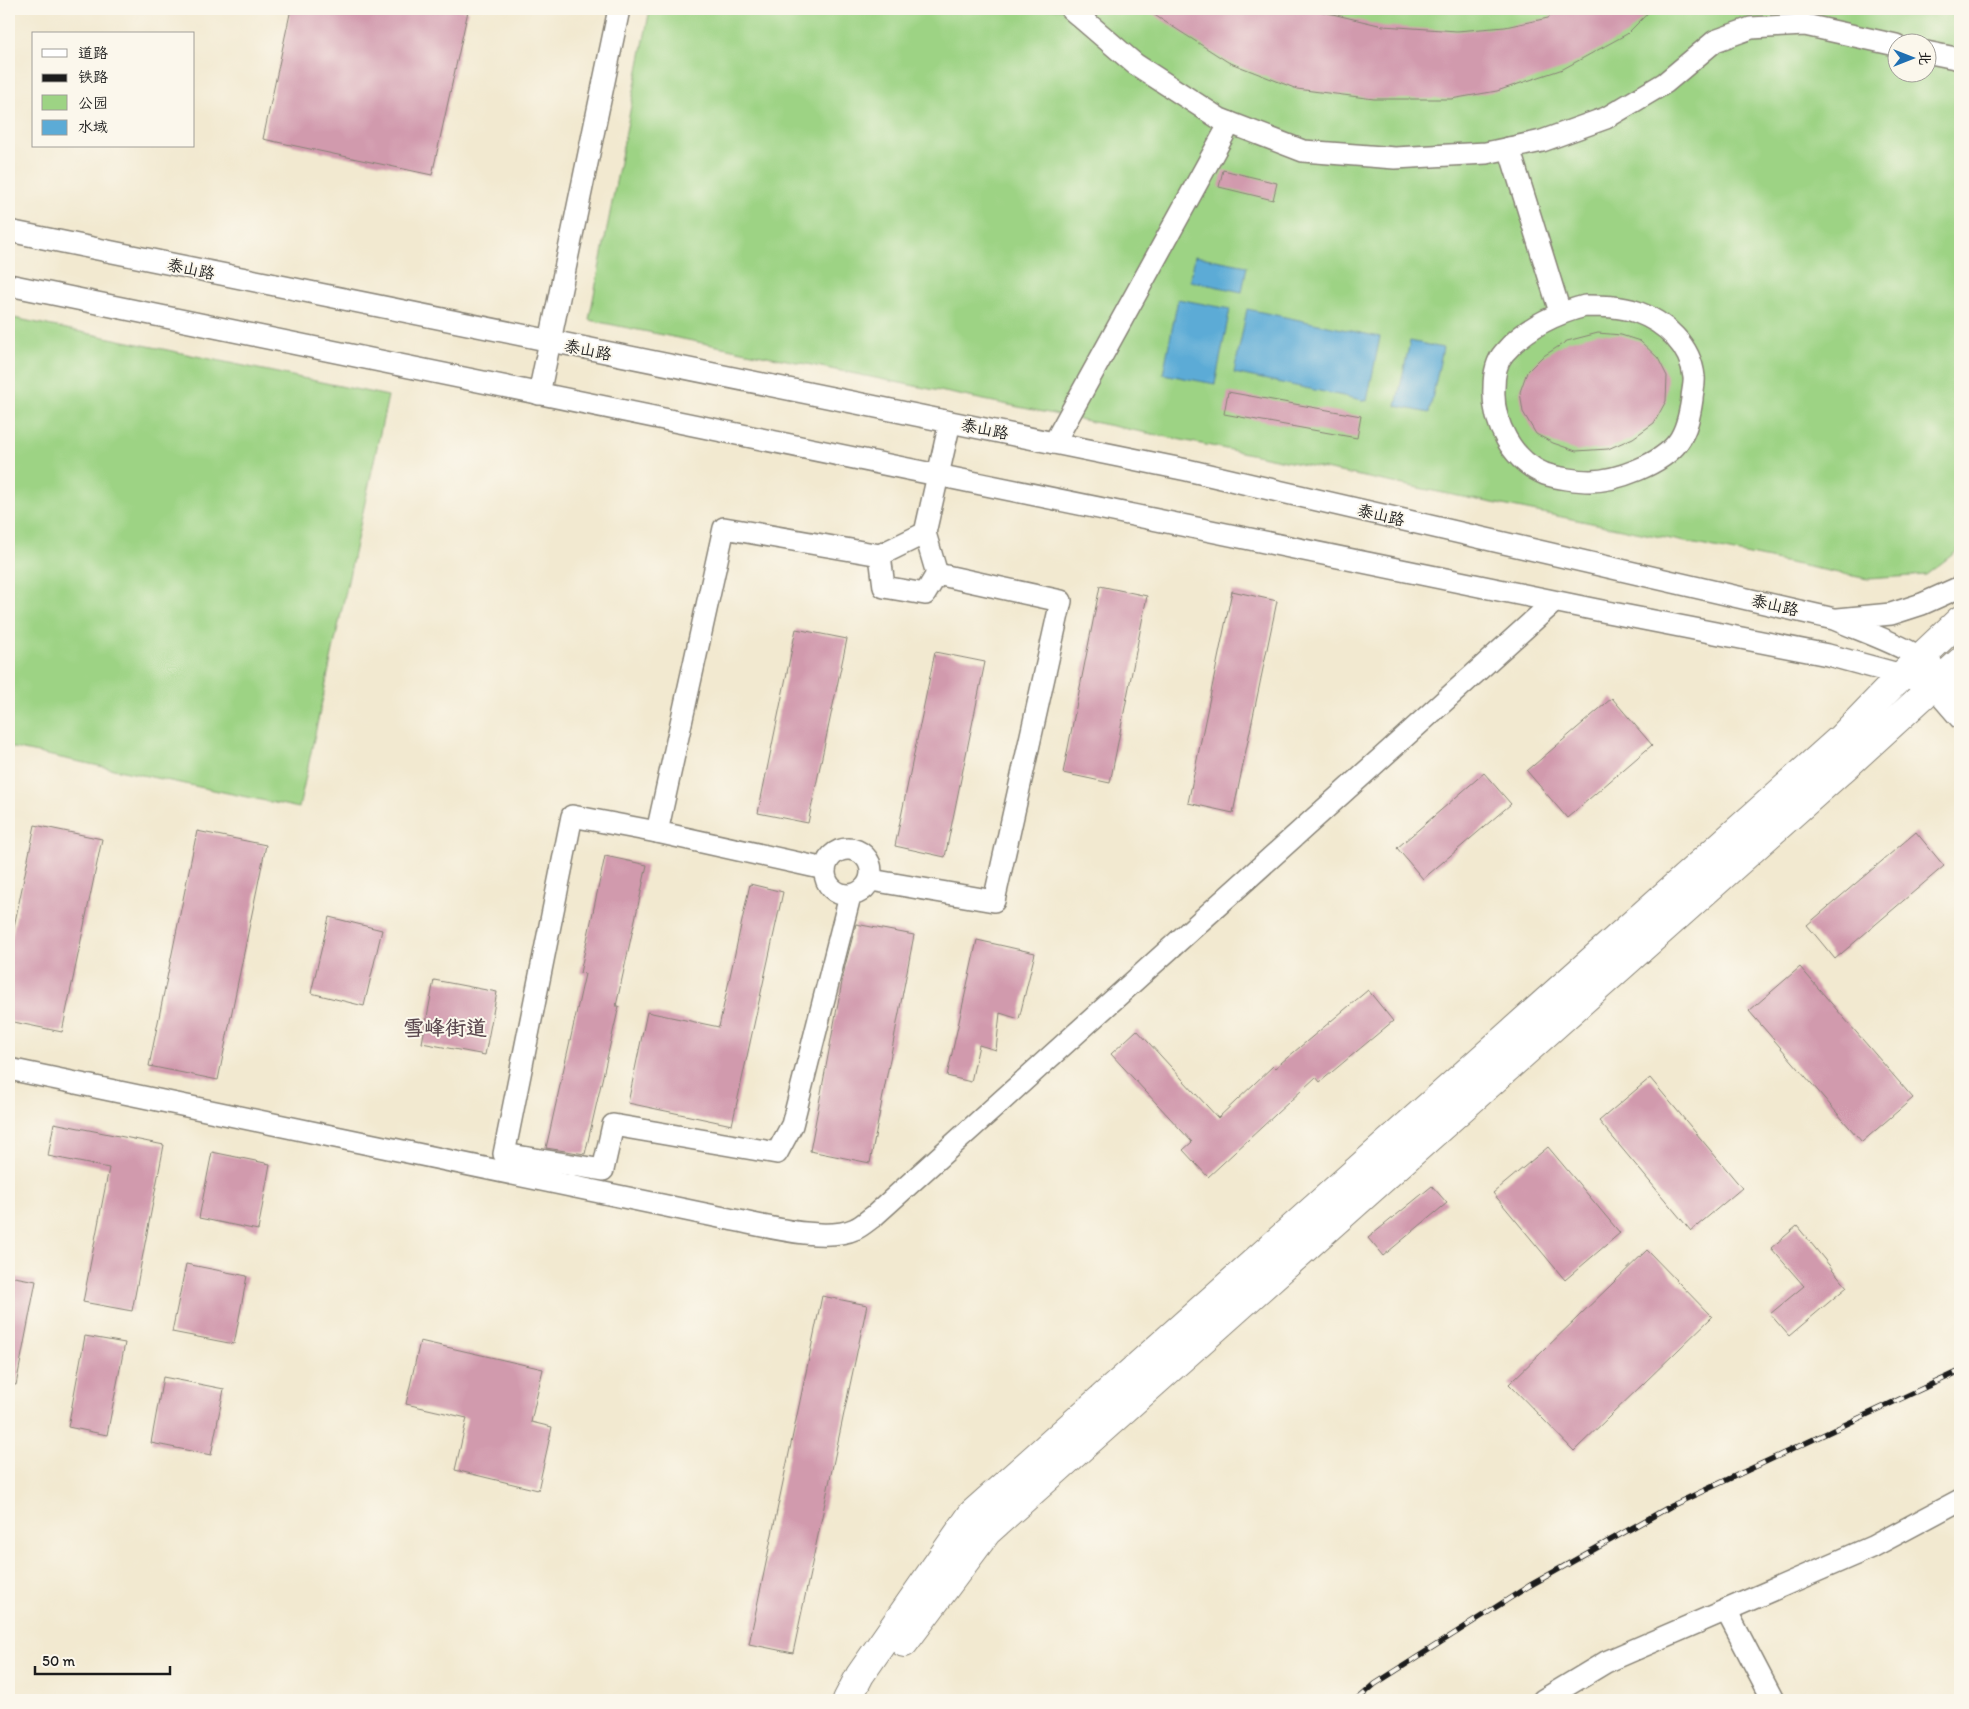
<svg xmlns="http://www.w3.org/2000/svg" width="1969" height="1709" viewBox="0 0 1969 1709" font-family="Itim,'LXGW WenKai TC',sans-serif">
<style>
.green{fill:#9dd384;stroke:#5c7850;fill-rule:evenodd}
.water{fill:#5cabd6;stroke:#3c6479}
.building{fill:#d19aad}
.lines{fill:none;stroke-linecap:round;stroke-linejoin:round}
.minor-casing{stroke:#878276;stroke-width:24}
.highway-casing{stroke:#878276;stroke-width:30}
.minor{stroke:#fff;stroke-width:21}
.highway{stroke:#fff;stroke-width:28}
.rail-casing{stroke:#1c1c1c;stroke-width:5.5}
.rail{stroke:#fbf7ec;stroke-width:4;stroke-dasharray:11;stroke-linecap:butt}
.labels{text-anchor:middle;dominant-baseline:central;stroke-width:4;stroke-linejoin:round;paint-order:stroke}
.street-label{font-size:16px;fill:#1c1c1c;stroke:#fbf7ec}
.district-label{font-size:21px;font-weight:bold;fill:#5b484f;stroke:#fbf7ec}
</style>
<rect width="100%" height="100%" fill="#fbf7ec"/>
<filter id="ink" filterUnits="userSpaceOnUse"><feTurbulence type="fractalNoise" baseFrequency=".02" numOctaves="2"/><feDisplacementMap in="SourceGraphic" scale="10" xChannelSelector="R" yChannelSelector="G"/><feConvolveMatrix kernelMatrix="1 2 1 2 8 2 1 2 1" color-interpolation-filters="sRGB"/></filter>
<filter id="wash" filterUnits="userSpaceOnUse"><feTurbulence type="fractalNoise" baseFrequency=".0096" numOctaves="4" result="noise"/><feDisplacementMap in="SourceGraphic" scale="20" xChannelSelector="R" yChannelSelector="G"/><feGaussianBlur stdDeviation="1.12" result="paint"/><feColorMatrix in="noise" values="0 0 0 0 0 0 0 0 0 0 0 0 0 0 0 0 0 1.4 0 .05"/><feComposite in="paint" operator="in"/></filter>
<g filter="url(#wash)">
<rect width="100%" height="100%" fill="#f2e9d0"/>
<g class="green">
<path d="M650,9h1310v540l-34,26 -58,4 -1279,-259zM1896,42h30v30h-30z"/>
<polygon points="9,317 388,396 299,808 9,747"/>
</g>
<g class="water">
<polygon points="1195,256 1247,266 1242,292 1190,281"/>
<polygon points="1178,299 1230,309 1215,384 1163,374"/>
<polygon points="1247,309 1380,337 1367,401 1234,373"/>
<polygon points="1410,341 1443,348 1429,413 1396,406"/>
</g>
<g id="blocks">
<g class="building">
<polygon points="291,9 456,9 468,11 432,175 263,139"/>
<polygon points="1145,9 1311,9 1383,26 1457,31 1505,27 1548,18 1562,9 1652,9 1627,34 1563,69 1497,91 1451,99 1374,99 1297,89 1228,62"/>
<polygon points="1223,170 1277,183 1273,200 1219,187"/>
<polygon points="1598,333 1621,335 1640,341 1658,358 1667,376 1666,401 1654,423 1633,438 1608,449 1576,451 1553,443 1536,434 1523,412 1520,392 1527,372 1542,357 1567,341"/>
<polygon points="1228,392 1361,416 1357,438 1224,414"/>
<polygon points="1100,586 1147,596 1110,783 1063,773"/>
<polygon points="1232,591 1277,601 1233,813 1188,803"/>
<polygon points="796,629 847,639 808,823 758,813"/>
<polygon points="935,652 985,662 945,857 895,846"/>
<polygon points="1612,698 1652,745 1567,818 1527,771"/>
<polygon points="1484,773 1511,804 1423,879 1397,848"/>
<polygon points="35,825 102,839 62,1032 9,1021 9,951"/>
<polygon points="197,831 266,845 218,1080 149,1066"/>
<polygon points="1916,832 1944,866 1835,959 1807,925"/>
<polygon points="605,856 647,865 616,1006 619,1006 585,1154 546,1148 585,974 580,973"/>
<polygon points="750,884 783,892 732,1125 628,1103 647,1012 719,1027"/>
<polygon points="329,917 382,930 364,1006 311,993"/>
<polygon points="856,924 914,935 870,1163 810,1151 845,966"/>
<polygon points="977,940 1035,953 1019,1019 1000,1013 996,1050 979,1045 971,1082 947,1076"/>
<polygon points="1800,967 1913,1098 1862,1142 1749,1011"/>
<polygon points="434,980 497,992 485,1055 422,1043"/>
<polygon points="1368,990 1393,1021 1320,1082 1316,1077 1208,1177 1183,1150 1192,1142 1111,1054 1137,1030 1218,1118 1273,1066 1275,1068"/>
<polygon points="1650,1078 1742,1188 1691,1231 1599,1121"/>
<polygon points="54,1123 164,1145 132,1311 83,1302 109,1168 48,1156"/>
<polygon points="1548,1147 1620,1233 1565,1280 1493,1193"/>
<polygon points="212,1152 270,1164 258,1230 199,1218"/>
<polygon points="1432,1186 1447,1203 1383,1256 1368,1238"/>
<polygon points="1797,1226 1847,1287 1789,1336 1770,1314 1804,1286 1771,1248"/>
<polygon points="1647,1250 1712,1317 1574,1451 1509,1384"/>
<polygon points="186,1264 247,1276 234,1344 172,1332"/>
<polygon points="9,1276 36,1281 16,1385 9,1384"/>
<polygon points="822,1296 867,1305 793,1653 749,1644"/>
<polygon points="85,1336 125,1343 107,1435 68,1427"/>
<polygon points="420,1341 543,1369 531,1422 552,1427 538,1490 455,1470 467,1418 406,1404"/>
<polygon points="163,1377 224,1389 211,1455 151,1443"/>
</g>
</g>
</g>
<g filter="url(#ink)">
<use href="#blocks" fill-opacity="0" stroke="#878276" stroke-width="1"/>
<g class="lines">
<g class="minor-casing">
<g id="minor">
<polyline points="1071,9 1135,64 1220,119 1303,151 1395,158 1486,153 1542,141 1606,118 1665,83 1715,41 1751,28 1805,25 1896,45"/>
<polyline points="1926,52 1960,59"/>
<polyline points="1509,148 1560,312"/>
<path d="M9,231l1178,239 647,149c49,21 92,32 126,73"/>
<polyline points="9,285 1597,610 1828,655 1902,675 1934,688 1960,718"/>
<path d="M1585,306c17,0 35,0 52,6 28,10 54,34 57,65 1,7 -2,15 -2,22 -2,14 -5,31 -14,43 -16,22 -62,39 -88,39 -12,0 -33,-3 -45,-7 -33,-13 -53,-52 -51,-86 0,-11 2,-26 10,-35 21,-25 50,-39 81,-47z"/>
<polyline points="539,394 619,9"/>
<polyline points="1054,443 1230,123"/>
<polyline points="925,533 950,422"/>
<polyline points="880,555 925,533 937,574"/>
<polyline points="1838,619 1891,614 1922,604 1960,587"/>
<polyline points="657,832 572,816 504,1154 603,1170 613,1125 777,1153 792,1125 850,896"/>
<circle cx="848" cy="872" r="23"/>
<polyline points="825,869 657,832 724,528 880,555 884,587 925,594 937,574 1061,601 994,901 871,880"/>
<path d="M9,1069l720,150c32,6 96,24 126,10 7,-3 13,-9 19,-13l680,-614"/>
<polyline points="1726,1610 1773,1700"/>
<polyline points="1543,1700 1606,1662 1872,1547 1960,1500"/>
</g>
</g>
<g class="highway-casing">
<g id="highway">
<polyline points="904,1643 987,1532 1846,766 1960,662"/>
<polyline points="847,1700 860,1675 972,1514 1841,738 1902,675 1960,620"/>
</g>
</g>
<use href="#minor" class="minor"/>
<use href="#highway" class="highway"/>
<g class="rail-casing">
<polyline id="rail" points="1357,1700 1375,1684 1529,1586 1671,1506 1960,1371"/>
</g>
<use href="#rail" class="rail"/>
</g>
</g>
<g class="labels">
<g class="street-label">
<text transform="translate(191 269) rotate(12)">泰山路</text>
<text transform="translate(588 350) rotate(11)">泰山路</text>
<text transform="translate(985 429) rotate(11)">泰山路</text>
<text transform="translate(1381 515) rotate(13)">泰山路</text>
<text transform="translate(1775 605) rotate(13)">泰山路</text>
</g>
<g class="district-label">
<text x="445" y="1027">雪峰街道</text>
</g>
</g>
<rect width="1969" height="1709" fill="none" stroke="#fbf7ec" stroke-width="30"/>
<rect x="32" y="32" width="162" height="115" fill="#fbf7ec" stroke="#a29f99"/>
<rect x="42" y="49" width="25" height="8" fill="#ffffff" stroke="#a29f99"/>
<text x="78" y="58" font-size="15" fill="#1c1c1c">道路</text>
<rect x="42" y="74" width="25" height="8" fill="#1c1c1c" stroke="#a29f99"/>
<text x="78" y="82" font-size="15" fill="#1c1c1c">铁路</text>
<rect x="42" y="95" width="25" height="15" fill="#9dd384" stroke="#a29f99"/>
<text x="78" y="108" font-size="15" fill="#1c1c1c">公园</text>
<rect x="42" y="120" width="25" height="15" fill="#5cabd6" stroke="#a29f99"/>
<text x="78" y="132" font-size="15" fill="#1c1c1c">水域</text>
<g transform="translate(1912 58) rotate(90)"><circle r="24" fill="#fbf7ec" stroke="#a29f99"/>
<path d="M0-4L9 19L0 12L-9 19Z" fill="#1f6fb2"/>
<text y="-8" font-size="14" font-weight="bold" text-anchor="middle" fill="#1c1c1c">北</text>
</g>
<path d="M35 1666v8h135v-8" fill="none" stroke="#1c1c1c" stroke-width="2.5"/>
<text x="42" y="1666" font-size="15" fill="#1c1c1c" stroke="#fbf7ec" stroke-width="4" paint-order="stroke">50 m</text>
</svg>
